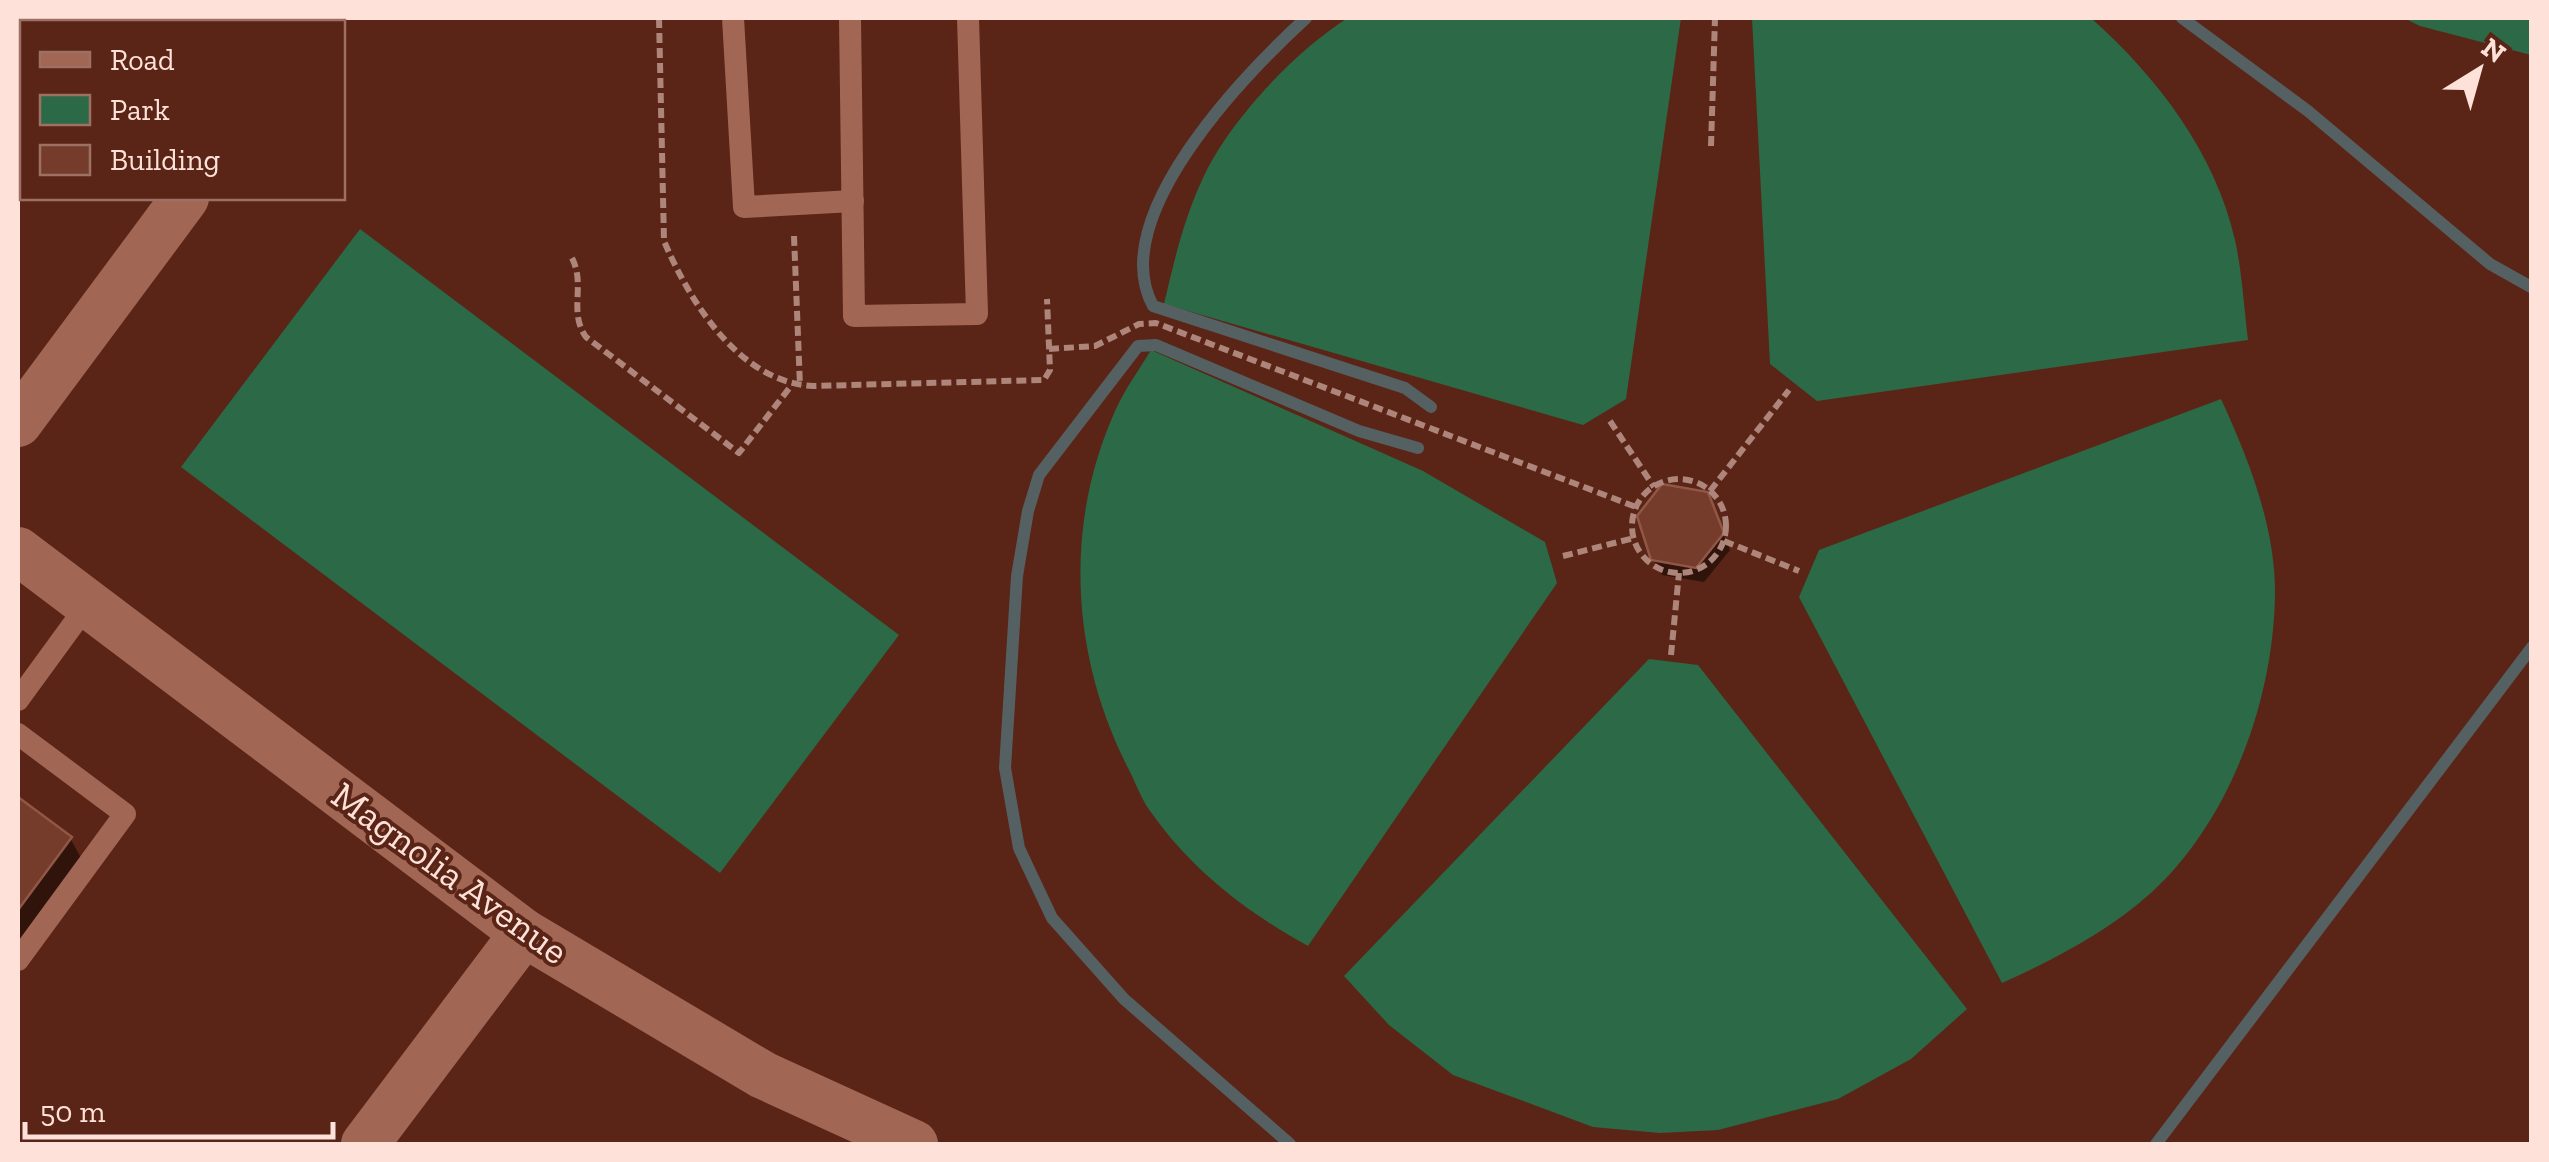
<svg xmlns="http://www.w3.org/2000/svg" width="2549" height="1162" viewBox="0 0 2549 1162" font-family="'Zilla Slab',serif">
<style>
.green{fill:#2c6946}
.shadow{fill:#0007}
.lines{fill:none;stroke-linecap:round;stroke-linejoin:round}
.stream{stroke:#556062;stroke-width:12}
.building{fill:#753b2b;stroke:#905646;stroke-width:2.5}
.path{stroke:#ad857a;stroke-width:6;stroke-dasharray:10 5;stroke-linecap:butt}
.service{stroke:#a26655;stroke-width:22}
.minor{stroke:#a26655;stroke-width:48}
.labels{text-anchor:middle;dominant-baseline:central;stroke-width:8;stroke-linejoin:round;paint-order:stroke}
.street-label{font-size:38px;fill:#fee2da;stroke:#5a2516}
</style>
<rect width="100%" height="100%" fill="#5a2516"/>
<g class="green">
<polygon points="18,18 86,18 82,22 22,22 22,97 18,104"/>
<path d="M1348,18h333l-55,381 -43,26 -419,-121c10,-43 20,-86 39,-126 26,-57 93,-128 145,-160z"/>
<path d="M1752,18h339c66,59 124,134 144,222 7,32 9,67 13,100l-431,61 -47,-37z"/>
<polygon points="2404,18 2531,18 2531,55 2420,26"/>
<polygon points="360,229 899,635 720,873 181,467"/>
<path d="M1151,350l272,121 122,71 12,41 -249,363c-60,-33 -115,-75 -155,-131 -11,-13 -17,-32 -25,-47 -57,-112 -65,-243 -12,-359 9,-20 23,-39 35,-59z"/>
<path d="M2221,399c28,61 55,129 54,197 -2,105 -45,224 -123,296 -43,39 -97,67 -150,91l-203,-386 20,-47z"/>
<polygon points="1649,659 1698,665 1967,1009 1911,1059 1838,1099 1718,1130 1660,1133 1593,1127 1453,1075 1389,1025 1344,976"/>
</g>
<g class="shadow">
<polygon points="1706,494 1730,550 1704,582 1662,575 1653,559"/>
<polygon points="18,800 70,838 86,867 18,960"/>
</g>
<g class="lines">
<g class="stream">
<path d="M1306,18c-61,56 -201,199 -153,288l252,82 26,19"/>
<polyline points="2182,18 2308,111 2490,264 2531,287"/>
<polyline points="1290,1144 1124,999 1052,918 1019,848 1005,768 1017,576 1028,511 1039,475 1138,346 1156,345 1359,431 1418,448"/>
<polyline points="2156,1144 2532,647"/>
</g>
</g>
<g class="building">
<polygon points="1662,484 1708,492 1724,533 1696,568 1651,560 1637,516"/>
<polygon points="18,797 72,837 18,910"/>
</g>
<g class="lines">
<g class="path">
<path d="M659,18l5,223c26,61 75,141 149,145l231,-6 6,-10 -3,-71"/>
<polyline points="1711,146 1715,18"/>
<polyline points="794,236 800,386"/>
<path d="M572,258c14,27 -4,54 14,79l153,116 52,-67"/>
<polyline points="1049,349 1095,346 1139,324 1156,323 1636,507"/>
<polyline points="1610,421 1654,487"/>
<circle cx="1679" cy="526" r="47"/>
<polyline points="1710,491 1789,390"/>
<polyline points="1724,541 1799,571"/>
<polyline points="1563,556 1634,538"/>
<polyline points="1671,655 1679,573"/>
</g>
<g class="service">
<polyline points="733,18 744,207 853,201"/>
<polyline points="850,18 854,316 977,314 968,18"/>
<polyline points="18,700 88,604"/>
<polyline points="18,734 125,814 18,960"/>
</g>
<g class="minor">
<polyline points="316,22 319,18"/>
<polyline points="18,423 185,198"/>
<polyline points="18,551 524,933 763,1075 914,1144"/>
<polyline points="365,1144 524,933"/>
</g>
</g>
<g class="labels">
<g class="street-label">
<text transform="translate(450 873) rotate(36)">Magnolia Avenue</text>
</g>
</g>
<rect width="2549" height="1162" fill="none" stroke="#fee2da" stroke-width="40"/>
<rect x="20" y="20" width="325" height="180" fill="#5a2516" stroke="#9c7164" stroke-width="2.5"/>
<rect x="40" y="52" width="50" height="15" fill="#a26655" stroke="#9c7164" stroke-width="2.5"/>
<text x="110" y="70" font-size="30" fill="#fee2da">Road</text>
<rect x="40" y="95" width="50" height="30" fill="#2c6946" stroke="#9c7164" stroke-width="2.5"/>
<text x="110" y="120" font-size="30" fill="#fee2da">Park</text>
<rect x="40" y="145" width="50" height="30" fill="#753b2b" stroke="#9c7164" stroke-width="2.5"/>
<text x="110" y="170" font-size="30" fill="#fee2da">Building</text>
<g transform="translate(2479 70) rotate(37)" stroke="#5a2516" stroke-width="8" paint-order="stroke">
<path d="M0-8L18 38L0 25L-18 38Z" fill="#fee2da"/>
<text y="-15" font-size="28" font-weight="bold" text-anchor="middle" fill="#fee2da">N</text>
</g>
<path d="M25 1122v15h308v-15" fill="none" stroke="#fee2da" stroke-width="5"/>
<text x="40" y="1122" font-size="30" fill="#fee2da" stroke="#5a2516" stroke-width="8" paint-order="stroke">50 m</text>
</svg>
